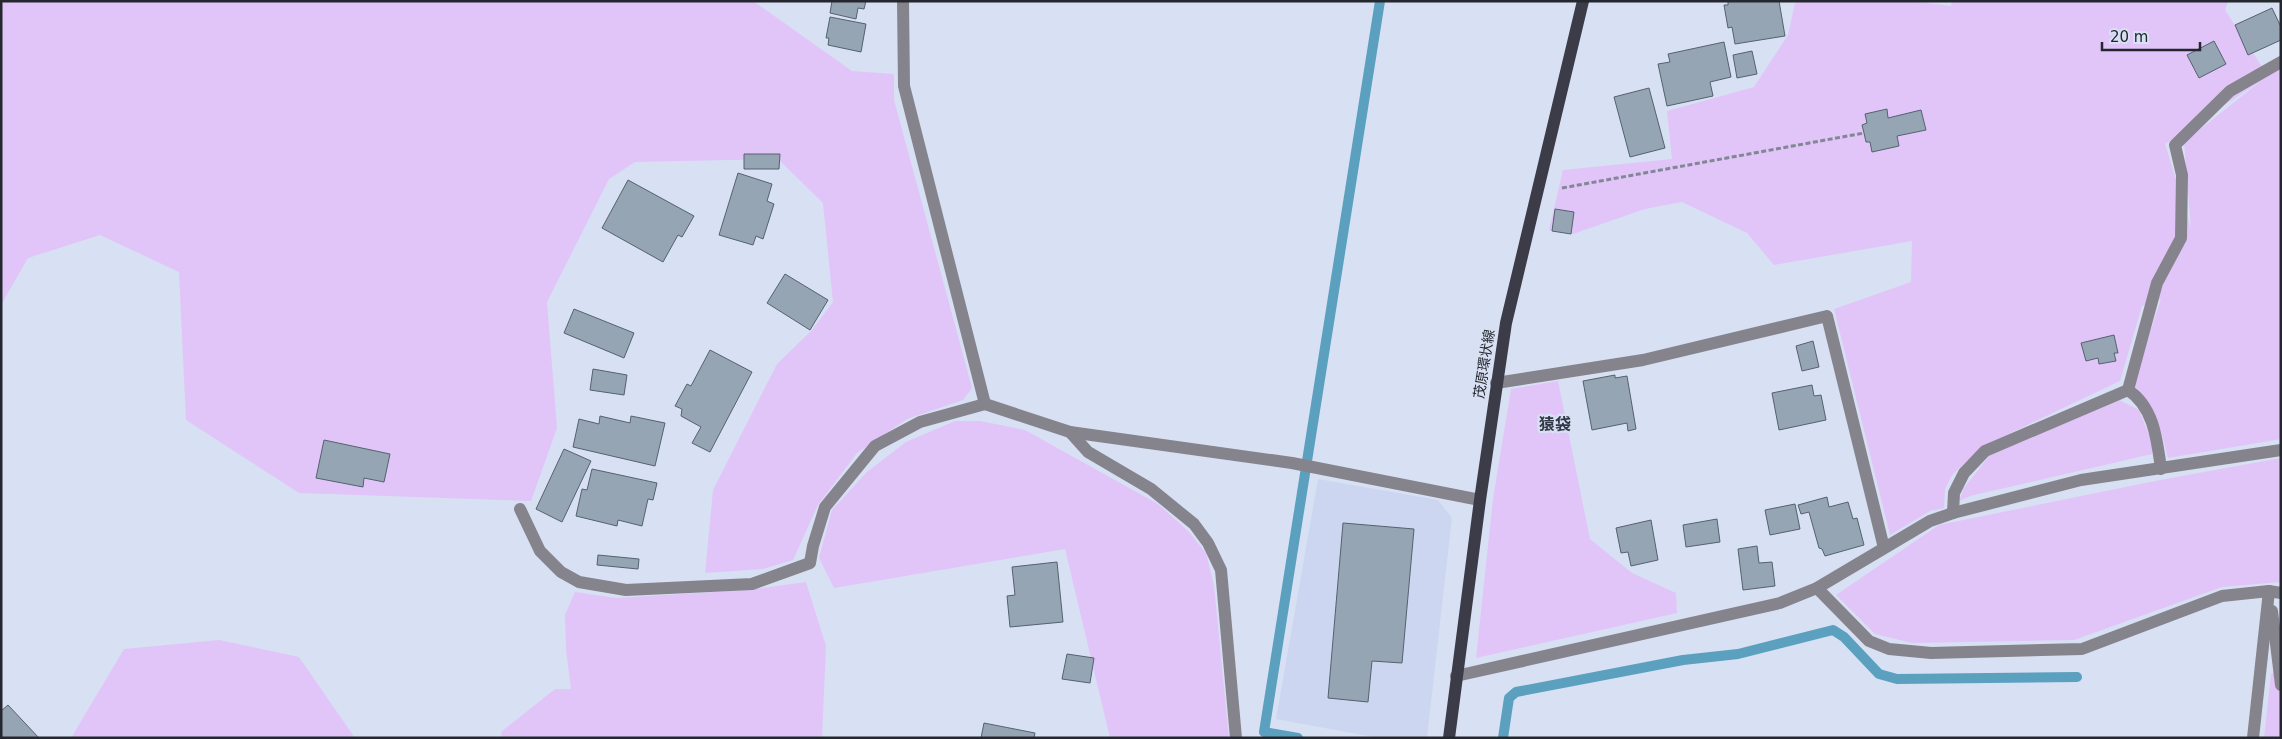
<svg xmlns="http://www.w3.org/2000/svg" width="2282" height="739" viewBox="0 0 2282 739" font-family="'DejaVu Sans','Noto Sans JP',sans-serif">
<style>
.built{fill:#ccd6f0}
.green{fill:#e1c5f8;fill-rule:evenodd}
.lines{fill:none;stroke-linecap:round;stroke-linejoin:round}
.stream{stroke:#5ba0be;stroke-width:10}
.building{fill:#96a5b3;stroke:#54626f}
.path{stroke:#818794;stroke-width:3;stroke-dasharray:5 2.5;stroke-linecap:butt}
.minor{stroke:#85848c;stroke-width:12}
.major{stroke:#3c3b48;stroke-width:12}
.labels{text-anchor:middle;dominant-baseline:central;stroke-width:4.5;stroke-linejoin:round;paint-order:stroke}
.street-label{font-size:14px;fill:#24272e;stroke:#d8e0f3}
.quarter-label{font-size:16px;font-weight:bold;fill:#313745;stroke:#d8e0f3}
</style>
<rect width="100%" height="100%" fill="#d8e0f3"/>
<polygon class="built" points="1318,479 1438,500 1452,518 1427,738 1379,738 1276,719"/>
<g class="green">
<polygon points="1,1 753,1 852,71 894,74 894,100 972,388 963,400 907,419 857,453 818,505 793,560 763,569 705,573 713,490 777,364 812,330 833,302 823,203 778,159 635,162 609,179 547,302 557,428 531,501 299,493 186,420 179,272 100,235 28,258 1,305"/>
<path d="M1804,1h107l40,5 1,-5h276l-3,9 43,66 13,-8v371l-113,19c-7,-32 -13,-48 -35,-74l28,-85 -19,7 -22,75 -139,66 -29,28 -7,14 -1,19 -14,3 -40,24 -56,-226 77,-27 1,-41 -138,24 -27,-32 -65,-31 -37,7 -72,25 -24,-4 14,-60 109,-11 -5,-48 87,-24 34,-52 7,-32zM2261,81l-77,61 7,86 -26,-84z"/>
<polygon points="1558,381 1590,539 1632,573 1676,593 1677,613 1476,658 1493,499 1511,389"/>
<polygon points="2117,399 2139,410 2154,447 2152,454 1970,496 1959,501 1964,488 1990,455"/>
<polygon points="955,421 980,421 1025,430 1158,504 1188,531 1206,553 1214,586 1229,738 1110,738 1065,549 834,588 819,558 832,510 867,472 906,442"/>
<polygon points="2281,458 2281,582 2222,587 2074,640 1912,643 1875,634 1836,595 1939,525 2160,480"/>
<polygon points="806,582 826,646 822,738 502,738 501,732 555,689 571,689 566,650 565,615 575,592 616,598 747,590"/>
<polygon points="219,640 299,657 355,738 71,738 124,649"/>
<polygon points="2281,669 2281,738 2264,738 2271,674"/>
</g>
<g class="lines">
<g class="stream">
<polyline points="1298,738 1264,732 1380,1"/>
<polyline points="1503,738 1509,698 1516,692 1683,660 1738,654 1833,630 1844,637 1879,674 1897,679 2077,677"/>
</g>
</g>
<g class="building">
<polygon points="832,1 866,1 864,9 858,8 856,19 830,13"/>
<polygon points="1728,1 1779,1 1785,36 1735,44 1732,27 1728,28 1724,5 1728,5"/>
<polygon points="2272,8 2281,27 2281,40 2248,55 2235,25"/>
<polygon points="830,17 866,24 861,52 828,45 829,38 826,38"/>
<polygon points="2214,41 2226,64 2199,78 2187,55"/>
<polygon points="1724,42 1731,77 1710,82 1713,96 1667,106 1658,64 1670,62 1668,54"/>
<polygon points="1752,51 1757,74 1737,78 1733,55"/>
<polygon points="1649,88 1665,148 1630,157 1614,97"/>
<polygon points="1887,109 1888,118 1921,110 1926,130 1897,136 1899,146 1872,152 1870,142 1866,142 1864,133 1862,125 1867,123 1865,114"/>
<polygon points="744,154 780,154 779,169 744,169"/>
<polygon points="738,173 772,184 767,201 774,204 763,239 756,236 753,245 719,235"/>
<polygon points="628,180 694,216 682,237 678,235 663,262 602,228"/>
<polygon points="1555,209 1574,212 1571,234 1552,231"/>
<polygon points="785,274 828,300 810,330 767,303"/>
<polygon points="574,309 634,333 624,358 564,333"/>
<polygon points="2114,335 2118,353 2114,353 2116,361 2099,364 2098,358 2086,361 2081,343"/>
<polygon points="1813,341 1819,367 1802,371 1796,346"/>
<polygon points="710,350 752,372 710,452 692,443 701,427 681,416 682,409 675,406 687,384 691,386"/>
<polygon points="593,369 627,375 624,395 590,390"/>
<polygon points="1615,375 1615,378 1627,376 1636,429 1628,431 1627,423 1592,430 1583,381"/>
<polygon points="1812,385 1814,396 1821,395 1826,420 1779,430 1772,393"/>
<polygon points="600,416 630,423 631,416 665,423 655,466 573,447 579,419 599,424"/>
<polygon points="324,440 390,454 384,482 364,478 363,487 316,478"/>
<polygon points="564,449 591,461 562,522 536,509"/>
<polygon points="592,469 657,483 653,500 648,499 642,526 618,520 617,526 576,516 582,489 587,490"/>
<polygon points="1827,497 1829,507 1848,502 1853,519 1857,518 1864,545 1825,556 1822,549 1819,548 1809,512 1801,514 1798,505"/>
<polygon points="1795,504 1800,529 1770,535 1765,510"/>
<polygon points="1717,519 1720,542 1686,547 1683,525"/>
<polygon points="1651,520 1658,560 1631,566 1628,552 1621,553 1616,528"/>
<polygon points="1343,523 1414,529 1402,663 1372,661 1368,702 1328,698"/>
<polygon points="1757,546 1759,563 1772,562 1775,586 1743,590 1738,549"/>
<polygon points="598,555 639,559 638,569 597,565"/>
<polygon points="1057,562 1063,622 1010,627 1007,596 1015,595 1012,567"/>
<polygon points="1067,654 1094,658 1090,683 1062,679"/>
<polygon points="8,705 39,738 1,738 1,711"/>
<polygon points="984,723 1035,733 1034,738 981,738"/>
</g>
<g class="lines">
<polyline class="path" points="1562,188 1864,133"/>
<g class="minor">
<polyline points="903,1 904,86 985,404"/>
<polyline points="1496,383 1643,360 1827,316 1884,548"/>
<polyline points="1070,432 1088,452 1151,489 1194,524 1208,543 1221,570 1236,738"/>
<path d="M2161,469c-4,-29 -7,-62 -33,-79l29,-107 24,-45 1,-63 -7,-30 55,-54 51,-29"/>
<polyline points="520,509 540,551 561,572 579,582 626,590 752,584 810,563 813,546 825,507 875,446 920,422 985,404 1070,432 1292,463 1480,500"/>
<polyline points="1953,513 1954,493 1964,473 1985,451 2128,390"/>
<polyline points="1817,588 1869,641 1889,649 1931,653 2082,649 2222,596 2269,591 2281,593"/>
<polyline points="2272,611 2281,685"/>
<polyline points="1456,676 1780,603 1817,588 1930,521 1953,513 2081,480 2281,450"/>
<polyline points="2253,738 2269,591"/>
</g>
<polyline class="major" points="1449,738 1480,500 1506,323 1583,1"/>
</g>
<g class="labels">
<g class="street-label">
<text transform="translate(1484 364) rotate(-81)">茂原環状線</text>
</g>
<g class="quarter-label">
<text x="1555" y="424">猿袋</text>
</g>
</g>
<rect width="2282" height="739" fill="none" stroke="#24272e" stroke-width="5"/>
<path d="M2102 42v8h98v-8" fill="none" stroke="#24272e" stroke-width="2.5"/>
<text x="2110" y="42" font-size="15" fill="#24272e" stroke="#d8e0f3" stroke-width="4" paint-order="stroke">20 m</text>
</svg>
